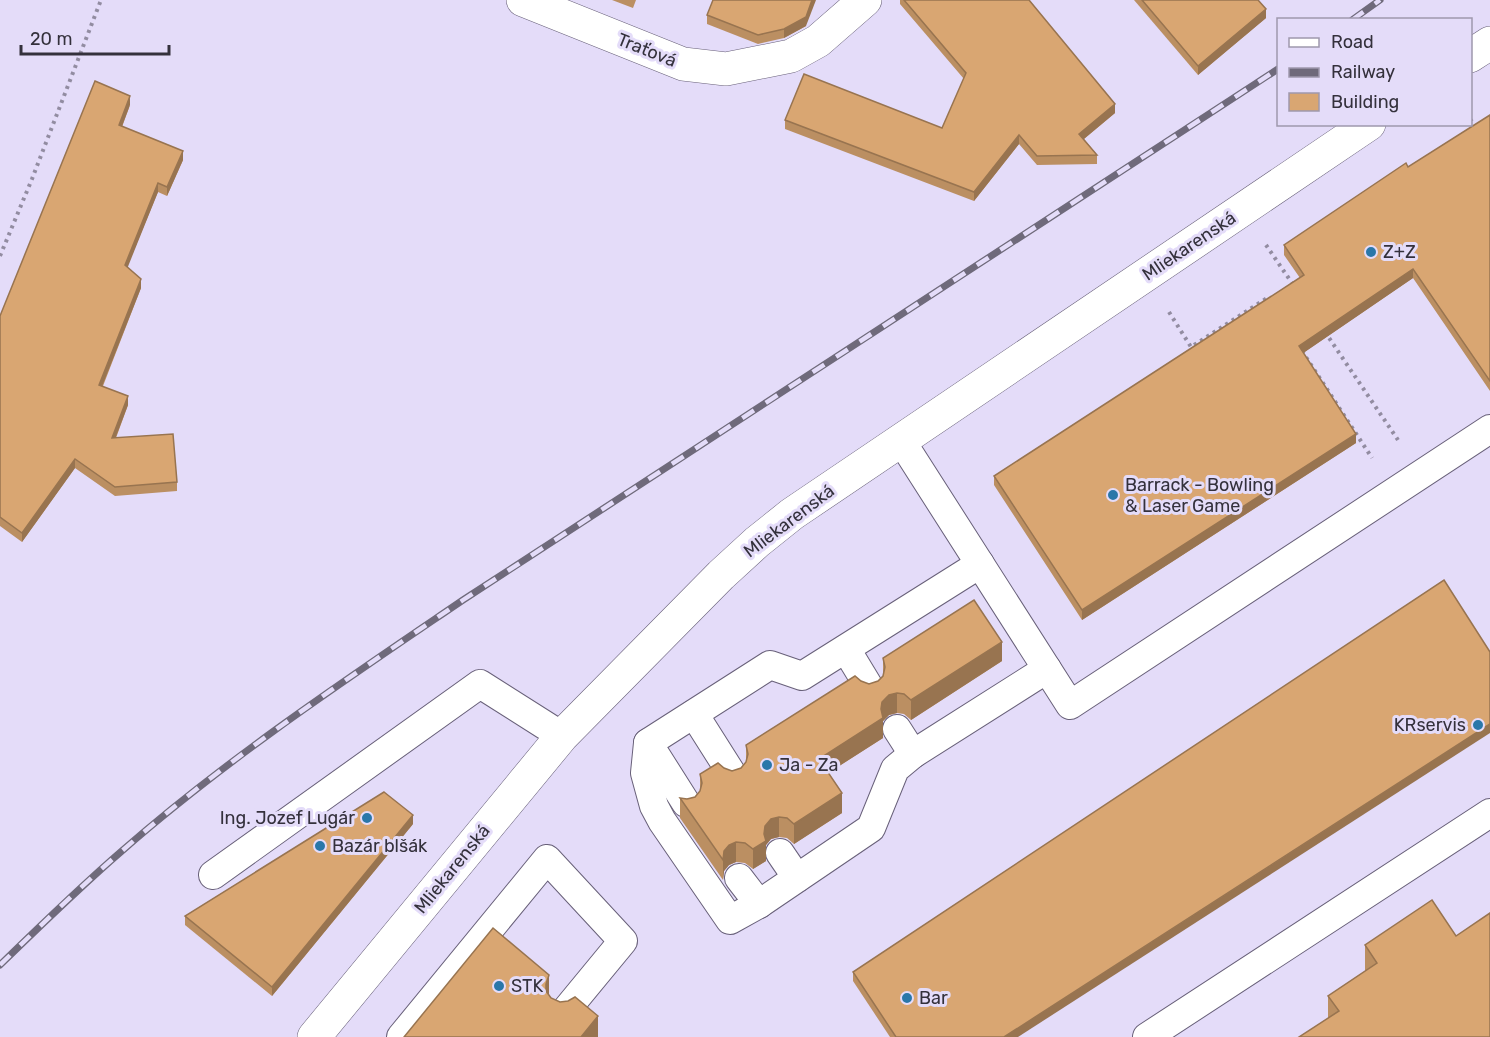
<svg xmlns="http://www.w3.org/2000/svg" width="1490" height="1037" viewBox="0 0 1490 1037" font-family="Rubik,sans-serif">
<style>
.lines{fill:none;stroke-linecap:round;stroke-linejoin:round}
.service-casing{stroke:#686079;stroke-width:30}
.minor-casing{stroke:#686079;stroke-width:34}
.path{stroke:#928ca1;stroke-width:4;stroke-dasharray:3 4.5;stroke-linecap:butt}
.service{stroke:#fff;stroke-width:28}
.minor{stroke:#fff;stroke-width:33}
.rail-casing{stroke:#6f6a7b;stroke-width:7}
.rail{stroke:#e4dcf9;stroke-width:4.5;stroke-dasharray:14;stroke-linecap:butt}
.wall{fill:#bb8f62}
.shaded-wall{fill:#987450}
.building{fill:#d9a672;stroke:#987450;stroke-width:1.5}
.poi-dot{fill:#2a77a9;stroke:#e4dcf9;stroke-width:2}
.labels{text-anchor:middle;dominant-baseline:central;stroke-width:6;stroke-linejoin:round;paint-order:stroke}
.street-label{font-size:18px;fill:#34313c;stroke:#e4dcf9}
.poi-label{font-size:18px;fill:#34313c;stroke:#e4dcf9;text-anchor:start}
</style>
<rect width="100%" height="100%" fill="#e4dcf9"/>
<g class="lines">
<g class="service-casing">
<g id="service">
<polyline points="902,442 1070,705 1490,429"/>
<polyline points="846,649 869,687"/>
<polyline points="694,714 732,774"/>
<polyline points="897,729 913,754"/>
<polyline points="648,743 645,773 654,806 662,821 730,920 759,904"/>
<polyline points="686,803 648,743 770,665 802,676 980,564"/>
<polyline points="780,853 797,878"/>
<polyline points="213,875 480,684 562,736"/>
<polyline points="739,878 759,904 871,828 895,769 913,754 1047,669"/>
<polyline points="401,1037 547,859 623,941 562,1015"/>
<polyline points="1147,1037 1490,813"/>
</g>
</g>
<g class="minor-casing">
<g id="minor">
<polyline points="523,0 683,64 726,69 791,56 818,41 865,0"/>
<polyline points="1470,56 1490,43"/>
<polyline points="314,1037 562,736 721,575 757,542 792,514 1369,124"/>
</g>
</g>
<g class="path">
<polyline points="1470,119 1476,127"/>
<polyline points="1266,245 1294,286"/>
<polyline points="0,256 32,179 101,0"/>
<polyline points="1169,312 1191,347 1267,298 1270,302"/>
<polyline points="1325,332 1398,440"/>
<polyline points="1302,351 1372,458"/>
</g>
<use href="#service" class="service"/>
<use href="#minor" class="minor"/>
<g class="rail-casing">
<g id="rail">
<polyline points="1352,20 1380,0"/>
<path d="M0,965c40,-39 80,-78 123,-115 105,-92 224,-171 340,-250l815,-531"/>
</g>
</g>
<use href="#rail" class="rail"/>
</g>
<g class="wall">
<polygon points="612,0 636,0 633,8"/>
<polygon points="900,0 1029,0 1115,113 1084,139 1097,155 1097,164 1037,165 1019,144 974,201 785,129 785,120 942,128 964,79 900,4"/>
<polygon points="1134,0 1258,0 1266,18 1198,75"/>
<polygon points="707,15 806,26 784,38 758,44 707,24"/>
<polygon points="130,105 122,127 183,160 167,196 158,192 127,267 141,288 103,386 128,405 116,438 177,482 177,491 115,496 75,468 22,542 0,526 0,316"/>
<polygon points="1490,115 1490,391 1413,278 1303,353 1356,443 1082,620 994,485 994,476 1300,278 1284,255 1284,245"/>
<polygon points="883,658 1002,661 911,720 904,714 897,713 889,715 883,721 883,738 828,773 842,813 794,844 787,838 779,837 771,839 766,845 766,861 753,869 745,863 736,862 729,865 724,871 723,880 680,818 680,798 687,799 695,797 700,792 700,774 724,768 732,771 741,768 746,763 746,745 861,681 869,684 878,681 883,676"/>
<polygon points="413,824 272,996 185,925 185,916"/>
<polygon points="1456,936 1490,1037 1328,1018 1328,996 1365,971 1365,945"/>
<polygon points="853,972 1018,1037 890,1037 853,981"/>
</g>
<g class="shaded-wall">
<polygon points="812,0 816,0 806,26 784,38 784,29"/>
<polygon points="1266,9 1266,18 1198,75 1198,66"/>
<polygon points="130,96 130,105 119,134 119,125"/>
<polygon points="1115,104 1115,113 1079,143 1079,134"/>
<polygon points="1019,135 1019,144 974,201 974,192"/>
<polygon points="183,151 183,160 167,196 167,187"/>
<polygon points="158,183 158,192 125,274 125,265"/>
<polygon points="1413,269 1413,278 1299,356 1299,346"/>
<polygon points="141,279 141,288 99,394 99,385"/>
<polygon points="128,396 128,405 112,447 112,438"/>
<polygon points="1356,434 1356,443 1082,620 1082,610"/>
<polygon points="75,459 75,468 22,542 22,533"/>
<polygon points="1002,642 1002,661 911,720 911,700"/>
<polygon points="897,693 897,713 889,715 883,721 883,738 819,779 819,759 881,709 882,702 889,695"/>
<polygon points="1490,724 1490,733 1018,1037 1004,1037"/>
<polygon points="842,793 842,813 794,844 794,824"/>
<polygon points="413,815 413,824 272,996 272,987"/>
<polygon points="779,817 779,837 771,839 766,845 766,861 753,869 753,849 764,834 765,826 771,819"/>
<polygon points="736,842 736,862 729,865 724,871 723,880 723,860 724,851 729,845"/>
<polygon points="549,975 549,1004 546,1013 546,984"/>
<polygon points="598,1016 598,1037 581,1037"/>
</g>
<g class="building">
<polygon points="713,0 812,0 806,17 784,29 758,35 707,15"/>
<polygon points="904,0 1029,0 1115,104 1079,134 1097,155 1037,156 1019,135 974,192 785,120 804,74 942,128 966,73"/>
<polygon points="1142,0 1258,0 1266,9 1198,66"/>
<polygon points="95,81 130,96 119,125 183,151 167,187 158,183 125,265 141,279 99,385 128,396 112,438 173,434 177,482 115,487 75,459 22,533 0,517 0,316"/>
<polygon points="1490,115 1490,381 1413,269 1299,346 1356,434 1082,610 994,476 1304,275 1284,245 1406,163 1408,167"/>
<polygon points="1444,580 1490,652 1490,724 1004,1037 896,1037 853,972"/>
<polygon points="974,600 1002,642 911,700 904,694 897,693 889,695 882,702 881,709 883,718 819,759 842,793 794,824 787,818 779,817 771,819 765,826 764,834 766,841 753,849 745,843 736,842 729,845 724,851 723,860 680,798 687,799 695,797 700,791 702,783 700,774 718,763 724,768 732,771 741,768 746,762 748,754 746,745 855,676 861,681 869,684 878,681 883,676 885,667 883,658"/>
<polygon points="384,792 413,815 272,987 185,916"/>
<polygon points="1432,900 1456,936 1490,913 1490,1037 1299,1037 1339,1011 1328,996 1377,963 1365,945"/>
<polygon points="493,928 549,975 546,984 546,991 551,998 560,1002 568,1001 575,997 598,1016 581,1037 404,1037"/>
</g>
<g class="poi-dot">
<circle cx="1371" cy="252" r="6"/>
<circle cx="1113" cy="495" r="6"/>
<circle cx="1478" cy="725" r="6"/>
<circle cx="767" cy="765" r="6"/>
<circle cx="367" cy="818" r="6"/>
<circle cx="320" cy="846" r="6"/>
<circle cx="499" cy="986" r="6"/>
<circle cx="907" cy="998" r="6"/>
</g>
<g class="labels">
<g class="street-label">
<text transform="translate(647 50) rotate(22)">Traťová</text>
<text transform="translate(1189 246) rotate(-34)">Mliekarenská</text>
<text transform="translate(789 521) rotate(-37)">Mliekarenská</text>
<text transform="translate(452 869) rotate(-51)">Mliekarenská</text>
</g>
<g class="poi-label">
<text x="1383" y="252">Z+Z</text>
<text x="1125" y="485">Barrack - Bowling<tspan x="1125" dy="21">&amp; Laser Game</tspan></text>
<text x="1466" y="725" text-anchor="end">KRservis</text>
<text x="779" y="765">Ja - Za</text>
<text x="355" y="818" text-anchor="end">Ing. Jozef Lugár</text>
<text x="332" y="846">Bazár blšák</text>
<text x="511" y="986">STK</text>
<text x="919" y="998">Bar</text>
</g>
</g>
<rect x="1277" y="18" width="195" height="108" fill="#e4dcf9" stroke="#9e98ad" stroke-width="1.5"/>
<rect x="1289" y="38" width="30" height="9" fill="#ffffff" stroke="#9e98ad" stroke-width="1.5"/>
<text x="1331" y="48" font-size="18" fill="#34313c">Road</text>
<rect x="1289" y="68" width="30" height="9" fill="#6f6a7b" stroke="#9e98ad" stroke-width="1.5"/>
<text x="1331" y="78" font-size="18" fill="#34313c">Railway</text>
<rect x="1289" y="93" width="30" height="18" fill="#d9a672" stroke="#9e98ad" stroke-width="1.5"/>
<text x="1331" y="108" font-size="18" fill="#34313c">Building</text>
<path d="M21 45v9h148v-9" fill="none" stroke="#34313c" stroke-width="3"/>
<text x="30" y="45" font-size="18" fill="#34313c" stroke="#e4dcf9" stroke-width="4.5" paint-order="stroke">20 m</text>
</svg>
